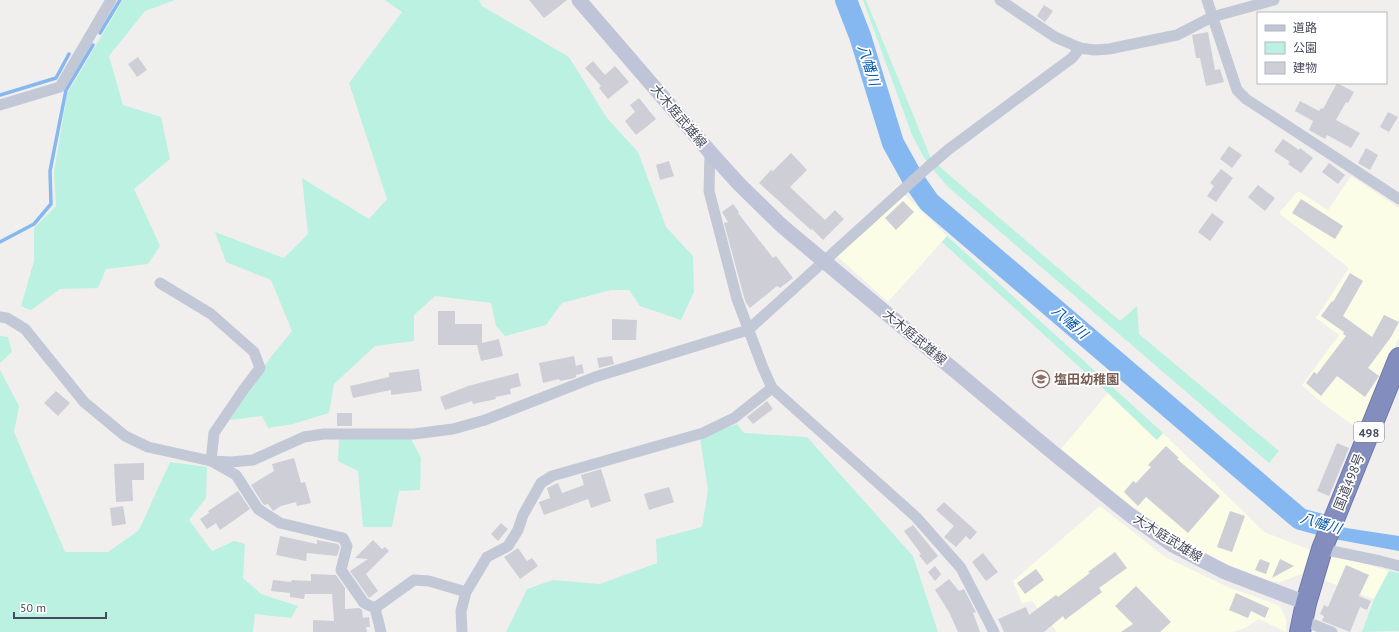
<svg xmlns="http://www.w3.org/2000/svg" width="1399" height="632" viewBox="0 0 1399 632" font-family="'PT Sans','Noto Sans JP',sans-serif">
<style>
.commercial{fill:#fcfde6}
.green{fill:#baf1e0}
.water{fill:#85b8f0}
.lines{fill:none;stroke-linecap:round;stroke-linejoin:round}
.stream{stroke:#85b8f0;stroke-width:3.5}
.river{stroke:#85b8f0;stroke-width:22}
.building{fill:#cdced6}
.highway-casing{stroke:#6e78ab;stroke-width:22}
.street{stroke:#c3c8d6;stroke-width:11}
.secondary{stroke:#bfc4d8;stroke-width:15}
.highway{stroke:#838ebf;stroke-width:20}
.labels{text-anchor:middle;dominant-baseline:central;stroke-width:3.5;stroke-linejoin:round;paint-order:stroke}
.shield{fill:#fff;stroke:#7d808d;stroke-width:1}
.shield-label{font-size:12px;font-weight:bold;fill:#454a5c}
.street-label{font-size:13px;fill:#454a5c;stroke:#fff}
.education-label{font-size:13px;font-weight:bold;fill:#785e54;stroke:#fff;text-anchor:start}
.water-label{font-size:14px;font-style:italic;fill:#0657af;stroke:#fff}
</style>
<rect width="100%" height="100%" fill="#f1efee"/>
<g class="commercial">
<polygon points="1351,176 1399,208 1399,337 1361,431 1321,402 1302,385 1339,335 1316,318 1349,268 1279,213 1298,191 1328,210"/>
<polygon points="905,195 947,236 888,302 837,256"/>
<polygon points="1108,393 1156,440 1163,433 1264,532 1310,550 1302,574 1280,582 1268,581 1227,567 1169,534 1113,492 1061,449"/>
<polygon points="1100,506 1165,557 1228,587 1280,606 1286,619 1286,632 1259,619 1243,629 1232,632 1057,632 1032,601 1022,603 1013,581"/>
<polygon points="1332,554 1389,571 1374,599 1323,580"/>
</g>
<g class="green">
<polygon points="123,0 175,0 145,11 109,56 123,105 161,117 170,159 134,189 160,246 148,264 106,269 98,288 60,289 31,310 21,306 34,261 34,228 56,206 54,172 67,94"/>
<polygon points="385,0 479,0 482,6 569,57 607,118 638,152 666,227 693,256 694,292 681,320 640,306 629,290 611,290 562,303 546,325 505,336 496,326 491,303 435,296 414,315 414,341 375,346 334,384 329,413 293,424 268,428 262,416 230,420 270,358 292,331 271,280 226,262 215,232 284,258 308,234 302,178 369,219 387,199 349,83 402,12"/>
<polygon points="863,0 866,0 930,156 940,167 1120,321 1137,306 1139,334 1279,451 1269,463 948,187 926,161 912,135"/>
<polygon points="947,236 1163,433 1157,440 1108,393 942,242"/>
<polygon points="0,336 8,337 12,352 0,363"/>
<polygon points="0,370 19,406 14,432 65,552 108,552 139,530 170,462 207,467 206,498 189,520 212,551 234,541 245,544 243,578 261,594 298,606 291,618 255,614 253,632 0,632"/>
<polygon points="737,424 744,433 807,437 913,556 938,632 506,632 527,589 553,580 600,584 657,563 656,539 702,527 708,490 700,438"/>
<polygon points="410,437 421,458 420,490 399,491 392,527 363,527 358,471 338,461 339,438"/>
<polygon points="1389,571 1399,573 1399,631 1362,632 1374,599"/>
</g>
<polygon class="water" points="1303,511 1346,528 1399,536 1399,551 1334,539 1296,520"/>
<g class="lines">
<g class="stream">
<polyline points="100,33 120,0"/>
<polyline points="0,95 56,78 69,54"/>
<polyline points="0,242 34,224 51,204 50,171 66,90 93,45"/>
</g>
<polyline class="river" points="846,0 860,36 893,143 913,179 929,202 1300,519 1326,526"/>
</g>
<g class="building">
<polygon points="529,0 567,0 544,18"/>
<polygon points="1044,5 1053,11 1045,22 1037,16"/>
<polygon points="1208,32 1215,70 1220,69 1224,82 1206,86 1200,58 1196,58 1192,35"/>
<polygon points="138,57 147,70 137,77 128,64"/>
<polygon points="593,61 605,75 615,66 629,82 608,99 599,88 601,86 585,68"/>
<polygon points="1337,83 1354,92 1348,103 1346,102 1336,120 1360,133 1351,148 1327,135 1325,139 1309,130 1313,121 1295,111 1300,101 1319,111 1321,108 1323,109"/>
<polygon points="639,98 656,119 636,135 625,121 635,112 630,105"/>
<polygon points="1388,112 1398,117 1389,132 1380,127"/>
<polygon points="1283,139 1299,150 1300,148 1313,158 1301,173 1288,164 1290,162 1274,151"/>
<polygon points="1229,146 1242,155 1232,168 1220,159"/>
<polygon points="1366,148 1378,155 1370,170 1358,163"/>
<polygon points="791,153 807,170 790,187 825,220 835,210 844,219 823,240 812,229 811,230 759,183 771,170 773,171"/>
<polygon points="669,161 674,176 660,180 656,165"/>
<polygon points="1329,163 1345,175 1338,184 1322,172"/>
<polygon points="1221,169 1233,178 1216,202 1207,196 1214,186 1210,183"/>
<polygon points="1258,185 1275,198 1265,211 1248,197"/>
<polygon points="1301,199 1343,226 1335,239 1292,213"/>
<polygon points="903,201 914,212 896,230 885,218"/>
<polygon points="733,204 739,212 738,213 773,258 776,256 793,278 780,288 777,286 750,308 746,303 744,297 724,223 728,222 722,212"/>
<polygon points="1212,213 1224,222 1210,241 1198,232"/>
<polygon points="1350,273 1363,281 1343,316 1372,337 1384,315 1399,322 1391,337 1368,368 1379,376 1365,397 1337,376 1321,396 1306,383 1314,372 1317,374 1346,336 1343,334 1344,332 1321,316 1332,301 1333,302"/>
<polygon points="438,311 455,311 455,324 482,324 482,343 499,339 503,356 481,361 477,345 438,345"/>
<polygon points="612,319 637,320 636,340 612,340"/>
<polygon points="574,356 576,366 582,364 584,373 576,375 576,377 571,379 560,381 559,379 543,383 539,363"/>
<polygon points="612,356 614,364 599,368 597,358"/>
<polygon points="419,369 422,391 391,395 391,390 353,398 350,386 389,377 389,373"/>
<polygon points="518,373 521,386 510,389 511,394 495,397 496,399 473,404 472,401 445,410 440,397 468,386"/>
<polygon points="56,391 70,403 58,416 44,403"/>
<polygon points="767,401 773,409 753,424 747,417"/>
<rect x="337" y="413" width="15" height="13"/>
<polygon points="1337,443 1349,448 1329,496 1317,491"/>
<polygon points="1166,446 1179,458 1177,459 1220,496 1188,533 1146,497 1138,506 1124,492 1133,481 1136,483 1151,467 1148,465"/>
<polygon points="294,458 301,483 305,482 311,503 297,506 296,502 281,506 273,511 268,504 265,505 263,504 251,485 274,471 272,464"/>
<polygon points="144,463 144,480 132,480 133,501 116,502 114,464"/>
<polygon points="601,469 611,501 591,508 588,499 544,515 539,502 550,498 547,488 558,483 562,493 584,485 581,475"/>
<polygon points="669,487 674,502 649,510 644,494"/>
<polygon points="238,491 250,509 220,530 216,523 207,529 200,519 209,513 208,511"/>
<polygon points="944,502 977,532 970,540 966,536 956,547 944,537 954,526 936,510"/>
<polygon points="123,506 126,524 112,526 110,508"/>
<polygon points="1230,511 1245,516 1232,552 1217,547"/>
<polygon points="501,523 508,529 498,541 491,534"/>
<polygon points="913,525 938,556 927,565 919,555 921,554 904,531"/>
<polygon points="280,536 317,544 317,540 338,544 340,547 337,556 307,553 306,561 276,555"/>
<polygon points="373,540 382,549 385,547 389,551 366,574 378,591 369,598 350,571 368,559 355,558"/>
<polygon points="518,548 527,561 532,558 538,566 520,579 504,557"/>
<polygon points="1115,552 1127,568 1099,588 1102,592 1065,620 1063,616 1044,632 1004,632 998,619 1026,607 1029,615 1056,595 1058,597 1090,573 1088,572"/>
<polygon points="983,553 998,572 986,581 972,562"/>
<polygon points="1260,559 1270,563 1266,574 1255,570"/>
<polygon points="1280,559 1294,566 1272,578"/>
<polygon points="1346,565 1369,575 1359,596 1371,601 1367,610 1360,607 1350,632 1322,621 1324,616 1320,614 1324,605 1328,607"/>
<polygon points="935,566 941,574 935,581 928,572"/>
<polygon points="1036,569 1044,580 1025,594 1017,583"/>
<polygon points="311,574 336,575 345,588 345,609 359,608 362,610 363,618 369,617 370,627 366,627 367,632 313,632 313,620 334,621 332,594 305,594 304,599 290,597 290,593 271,591 273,580 291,582 292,580 311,581"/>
<polygon points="949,579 959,591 964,589 976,612 973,613 980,632 958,632 949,612 935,590"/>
<polygon points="1136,586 1171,622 1160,632 1121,632 1133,624 1115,606"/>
<polygon points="1236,593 1269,608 1265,618 1251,611 1248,618 1229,610"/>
</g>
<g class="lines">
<g class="highway-casing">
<polyline id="highway" points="1300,632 1306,603 1322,549 1399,358"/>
</g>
<g class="street">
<polyline points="1000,0 1055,37 1080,48 1094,50 1109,49 1177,35 1212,17 1274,0"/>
<polyline points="1207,0 1237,90 1246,99 1399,199"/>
<polyline points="0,105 60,87 111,0"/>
<polyline points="710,152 709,191 737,299 763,368 772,388 916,517 961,568 994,632"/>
<polyline points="160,283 211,314 254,352 260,368 244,389 214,433 211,461"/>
<polyline points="0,317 7,318 25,329 84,402 125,436 148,447 211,461 231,462 253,460 304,437 324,434 414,434 453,429 485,420 595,377 748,330 928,167 949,149 1072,58 1080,48"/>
<polyline points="213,462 236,475 258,509 280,523 343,538 347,546 341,570 364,603 375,608"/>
<polyline points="1322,549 1380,561 1399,566"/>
<polyline points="375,608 414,580 429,581 466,592"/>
<polyline points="375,608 381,632"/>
<polyline points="1302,620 1332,632"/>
<polyline points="462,632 461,611 466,592 487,557 508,546 518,530 523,515 541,483 552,476 703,433 734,418 772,388"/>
</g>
<polyline class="secondary" points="579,0 710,152 739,184 782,226 1051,451 1130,515 1173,545 1225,572 1306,603"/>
<use href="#highway" class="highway"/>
</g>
<defs>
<g id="school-ring" transform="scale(0.9)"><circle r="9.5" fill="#fff" stroke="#8d6e63" stroke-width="1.5"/><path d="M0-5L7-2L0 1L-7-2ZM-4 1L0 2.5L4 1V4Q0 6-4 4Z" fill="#8d6e63"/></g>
</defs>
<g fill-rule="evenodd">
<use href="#school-ring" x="1041" y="379"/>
</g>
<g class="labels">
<rect class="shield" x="1354" y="422" width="30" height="20" rx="3"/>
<g class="shield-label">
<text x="1369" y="432">498</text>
</g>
<g class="street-label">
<text transform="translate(679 116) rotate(50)">大木庭武雄線</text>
<text transform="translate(915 337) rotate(40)">大木庭武雄線</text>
<text transform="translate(1349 482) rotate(-68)">国道498号</text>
<text transform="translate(1168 538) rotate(32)">大木庭武雄線</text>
</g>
<g class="education-label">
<text x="1054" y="379">塩田幼稚園</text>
</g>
<g class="water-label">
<text transform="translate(869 65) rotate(73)">八幡川</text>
<text transform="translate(1070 322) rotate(41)">八幡川</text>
<text transform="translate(1321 523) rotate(17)">八幡川</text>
</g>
</g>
<rect x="1257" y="12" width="130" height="72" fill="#ffffff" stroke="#b5b7be"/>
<rect x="1265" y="25" width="20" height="6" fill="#bfc4d8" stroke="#b5b7be"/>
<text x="1293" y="32" font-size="12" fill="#454a5c">道路</text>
<rect x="1265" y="42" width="20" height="12" fill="#baf1e0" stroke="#b5b7be"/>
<text x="1293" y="52" font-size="12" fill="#454a5c">公園</text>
<rect x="1265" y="62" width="20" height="12" fill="#cdced6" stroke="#b5b7be"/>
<text x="1293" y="72" font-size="12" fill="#454a5c">建物</text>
<path d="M14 612v6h92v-6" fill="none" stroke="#454a5c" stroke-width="2"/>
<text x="20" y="612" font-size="12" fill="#454a5c" stroke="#ffffff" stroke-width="3" paint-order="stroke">50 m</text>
</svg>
